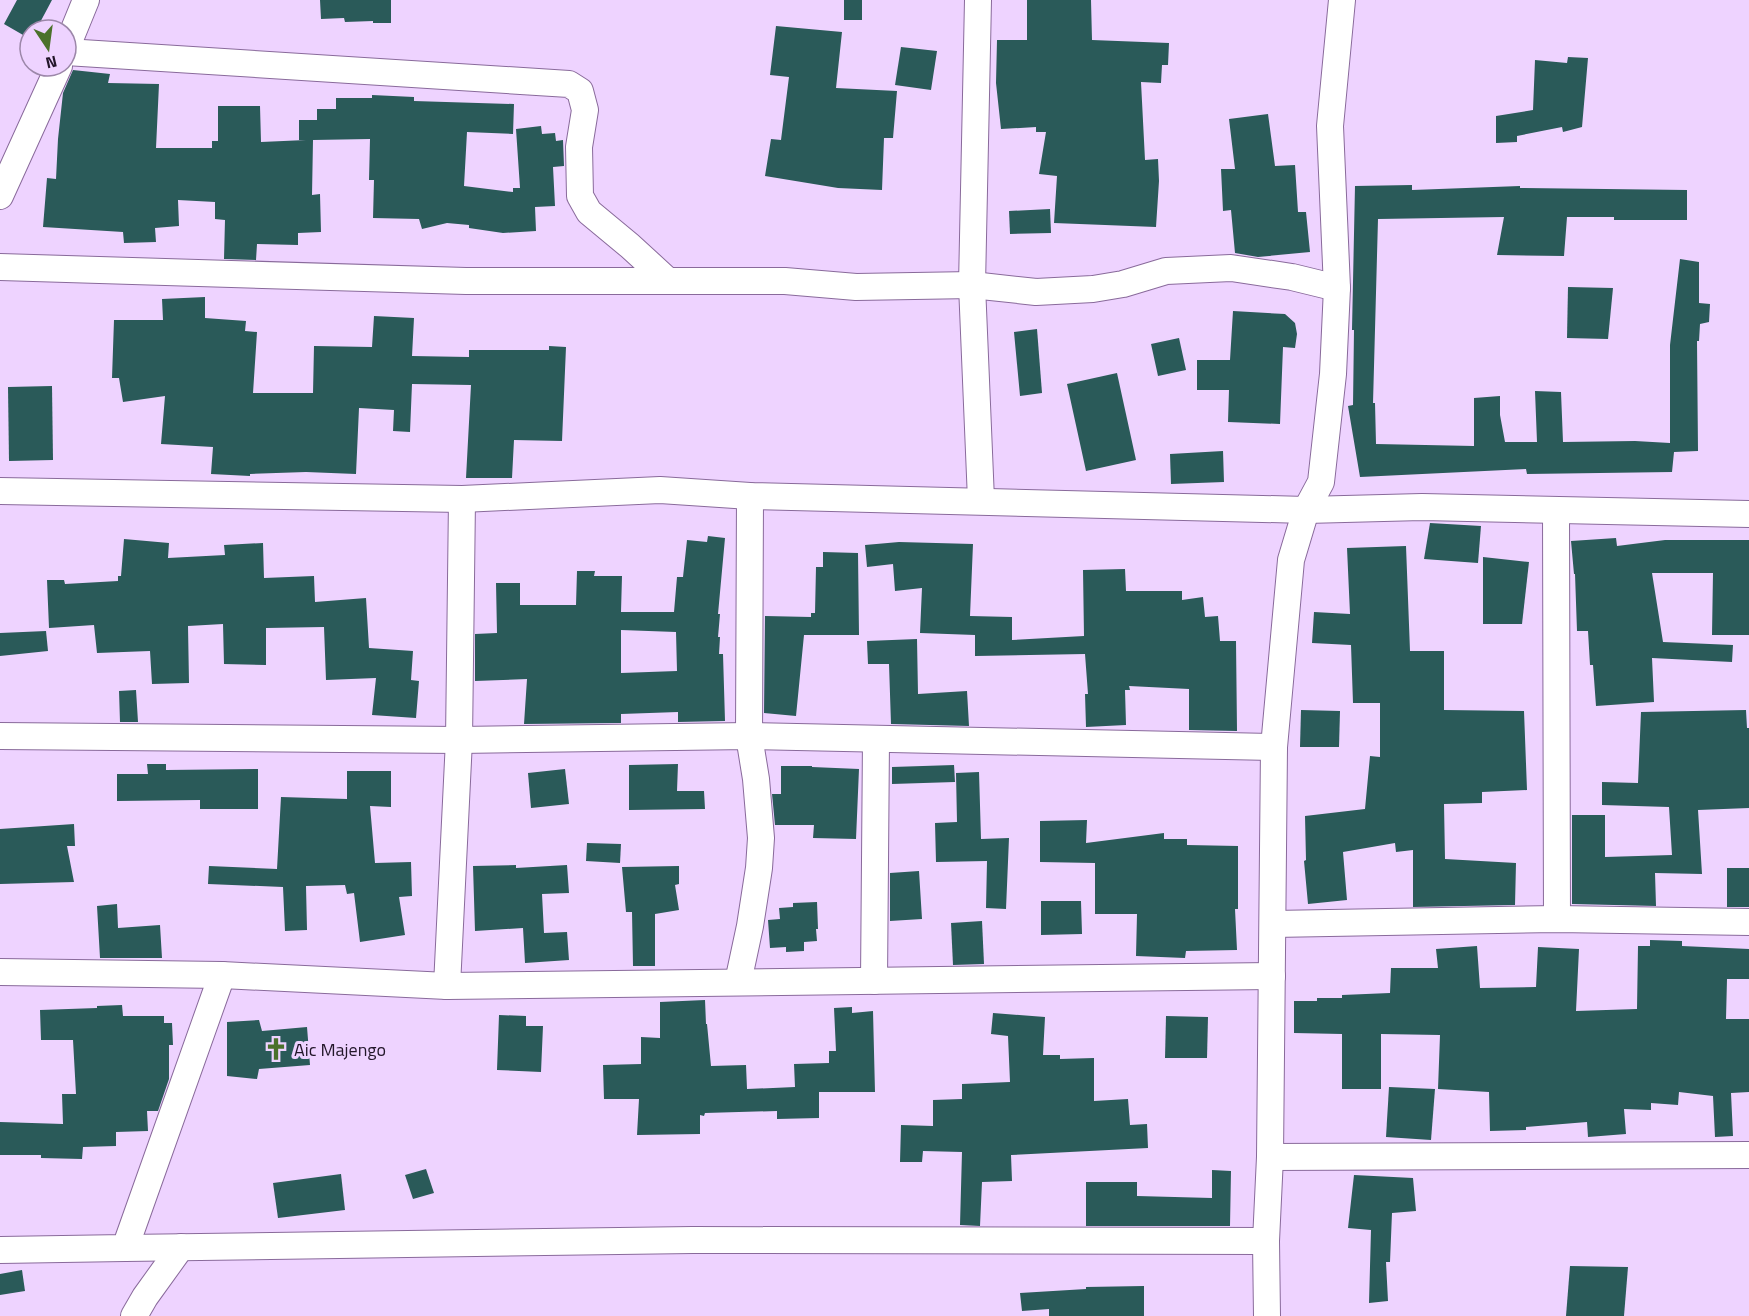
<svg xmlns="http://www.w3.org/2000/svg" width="1749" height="1316" viewBox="0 0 1749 1316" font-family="'Titillium Web',sans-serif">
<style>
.building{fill:#2a5a59;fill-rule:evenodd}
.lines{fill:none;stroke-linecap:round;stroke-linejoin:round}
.street-casing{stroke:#896a9b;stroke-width:28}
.street{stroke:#fff;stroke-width:26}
.labels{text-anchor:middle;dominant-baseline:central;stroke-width:6;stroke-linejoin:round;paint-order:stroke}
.poi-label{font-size:18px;fill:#221629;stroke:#eed3ff;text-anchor:start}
</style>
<rect width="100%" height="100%" fill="#eed3ff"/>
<g class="building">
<polygon points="17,0 52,0 36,30 30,30 30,39 4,24"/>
<polygon points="320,0 391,0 391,23 373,23 373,21 345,22 344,18 321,19"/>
<rect x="844" y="0" width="18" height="20"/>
<polygon points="1027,0 1091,0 1092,40 1169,43 1168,65 1162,65 1161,83 1141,82 1145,160 1158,159 1159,181 1156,227 1054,223 1057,176 1039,174 1046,132 1036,132 1036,127 1001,129 996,83 997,40 1027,40"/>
<polygon points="776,26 842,32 836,88 897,91 893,138 884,138 882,190 838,188 765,176 771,139 781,140 789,77 770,75"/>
<polygon points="901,47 937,51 931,90 895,85"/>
<polygon points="1568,57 1588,58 1582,127 1563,132 1562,127 1517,136 1517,142 1496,143 1496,116 1533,110 1535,60 1567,63"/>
<polygon points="73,70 110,74 108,83 159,84 156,148 212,148 212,141 218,141 218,106 260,106 261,142 306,140 299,140 299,120 317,120 317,109 336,109 336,98 372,98 372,95 414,97 414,101 514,104 513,134 467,132 464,186 513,192 513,188 520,188 516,129 541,126 542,134 555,133 556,141 563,140 564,166 553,167 555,206 535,207 536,231 503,233 469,228 469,225 447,223 422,229 419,219 373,218 374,180 369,180 370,139 313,140 312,195 320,194 321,232 298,233 298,245 257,244 256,260 224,259 225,220 215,219 215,202 178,200 179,226 155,228 156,242 124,243 123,232 43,227 47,178 56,179 58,139 63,93"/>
<polygon points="1268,114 1275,166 1295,165 1298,212 1306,212 1310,252 1258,257 1235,253 1231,210 1223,211 1221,169 1235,169 1229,119"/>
<polygon points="1412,185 1412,190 1520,186 1520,188 1687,190 1687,220 1614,220 1614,217 1567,217 1564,256 1497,255 1504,217 1378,219 1373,403 1375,403 1376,444 1474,446 1474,398 1500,396 1500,415 1505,442 1537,442 1535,391 1561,392 1563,442 1635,441 1670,443 1670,345 1680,259 1699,262 1699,303 1710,304 1709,322 1700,324 1699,341 1697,341 1698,451 1674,452 1672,472 1527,474 1526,469 1360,477 1348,406 1353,405 1354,330 1352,330 1355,186"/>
<polygon points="1050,209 1051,233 1010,234 1009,211"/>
<polygon points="1568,287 1613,288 1608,339 1567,338"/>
<polygon points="205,297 205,318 246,321 245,331 257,332 253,393 313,393 314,346 372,347 374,316 414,318 412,356 469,357 469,350 549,350 549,346 566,347 562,441 514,440 512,478 466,478 471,385 412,384 410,432 393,431 394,410 359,408 356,474 306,472 250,474 250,476 211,474 213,447 161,444 165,396 123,402 119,378 112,378 114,320 163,320 162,299"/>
<polygon points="1233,311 1285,314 1295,323 1297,334 1295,348 1283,347 1280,424 1228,422 1229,390 1197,390 1197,360 1230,360"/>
<polygon points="1037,329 1042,393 1020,396 1014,332"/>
<polygon points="1179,338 1186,370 1158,376 1151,344"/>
<polygon points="1117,373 1136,460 1086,471 1067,384"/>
<polygon points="52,386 53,460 9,461 8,387"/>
<polygon points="1223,451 1224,482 1171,484 1170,454"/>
<polygon points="1430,523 1481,526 1478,563 1424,559"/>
<path d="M708,536l17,2 -7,76h2l-2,23h2l-1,17h4l2,67 -47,1v-10l-57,2v9l-97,1 3,-45 -52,2v-47l22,-1 -1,-50h24v22h56l1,-34h18l-1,5h28l-1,36h53l3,-35h6l4,-37 20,2zM621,630l55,2 1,39 -56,2z"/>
<polygon points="1616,538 1617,546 1665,540 1749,540 1749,635 1712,635 1713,573 1652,573 1663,642 1733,645 1732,662 1652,658 1654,702 1596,706 1593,665 1590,665 1588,631 1577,631 1575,574 1574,574 1571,541"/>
<polygon points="124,539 169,543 168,558 225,555 224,545 263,543 264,578 314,576 315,602 366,598 369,648 413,651 411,680 419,681 416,718 372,715 376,678 326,680 324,627 266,628 266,665 224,664 223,624 188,626 189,683 152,684 150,651 97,653 94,625 49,628 47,580 64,580 65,584 118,581 118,576 121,576"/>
<polygon points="899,542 973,544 970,616 1012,617 1012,640 1084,636 1083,570 1125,569 1126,591 1182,591 1182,600 1203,597 1205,617 1218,616 1220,641 1236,641 1237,731 1189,730 1189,689 1129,686 1130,690 1125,690 1126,725 1086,727 1085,694 1088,694 1085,654 975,656 975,635 920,633 922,588 895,591 893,564 867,567 865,545"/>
<polygon points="1406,546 1410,651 1444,651 1444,710 1524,711 1527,790 1482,792 1482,803 1444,804 1445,859 1516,863 1515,905 1413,907 1413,850 1396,852 1395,843 1343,852 1347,900 1308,904 1304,861 1306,860 1305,816 1365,809 1370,756 1380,757 1380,703 1353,703 1351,645 1312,643 1314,612 1350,614 1347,548"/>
<polygon points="823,552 858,553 859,635 804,635 796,716 764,713 765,616 811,617 811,613 815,613 816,567 823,567"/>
<polygon points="1483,557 1529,562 1522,624 1483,624"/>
<polygon points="46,631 48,651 0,656 0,633"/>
<polygon points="917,639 918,694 967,691 969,726 891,724 889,664 868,664 867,641"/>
<polygon points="136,690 138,722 120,722 119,691"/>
<polygon points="1301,710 1340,711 1339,747 1300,747"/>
<polygon points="1746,710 1747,728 1749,728 1749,808 1698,810 1702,874 1655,873 1656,906 1572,904 1572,815 1605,815 1605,857 1672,855 1669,807 1602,805 1602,782 1638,783 1641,712"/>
<polygon points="147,764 166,764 166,770 258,769 258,809 200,809 200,800 117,801 117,774 148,774"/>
<polygon points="678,764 677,791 704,791 705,809 629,810 629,765"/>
<polygon points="954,765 955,782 892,784 892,767"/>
<polygon points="781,766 812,766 812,767 859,769 856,839 813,838 814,825 775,825 772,794 781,794"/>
<polygon points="565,769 569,804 531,808 528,773"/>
<polygon points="347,771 391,771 391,807 370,806 375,863 411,862 412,896 399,897 405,935 360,942 354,893 347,894 345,885 306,886 307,930 285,931 283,887 208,884 209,866 277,869 281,797 347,799"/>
<polygon points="979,772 981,839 1009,838 1006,909 986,908 987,861 936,862 935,823 957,822 956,773"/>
<polygon points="1087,820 1086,843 1164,833 1164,839 1187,839 1187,845 1238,846 1238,909 1235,909 1237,950 1186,951 1185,958 1136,956 1137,914 1095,914 1095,863 1040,862 1040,821"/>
<polygon points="74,824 75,846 67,846 74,882 0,884 0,829"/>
<polygon points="587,843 621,844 620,863 586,861"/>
<polygon points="516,865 516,868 567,865 569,893 542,894 544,933 567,932 569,960 525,963 523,928 475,931 473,866"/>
<polygon points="679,866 679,884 675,885 679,910 655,914 655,966 633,966 632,912 626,912 622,867"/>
<rect x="1727" y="868" width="22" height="39"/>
<polygon points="919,871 922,919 890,921 890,873"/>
<polygon points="1041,901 1081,901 1082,934 1041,935"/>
<polygon points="817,902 818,929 816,929 817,941 804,942 804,951 786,952 786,947 770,948 768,920 780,919 779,908 793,907 793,903"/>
<polygon points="117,904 118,928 160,925 162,958 100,958 97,906"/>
<polygon points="982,921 984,964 953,965 951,923"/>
<polygon points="1650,940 1682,941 1682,946 1749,949 1749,979 1727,979 1726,1019 1749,1019 1749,1092 1731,1093 1733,1136 1715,1137 1713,1096 1679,1092 1678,1105 1651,1103 1651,1110 1624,1109 1626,1134 1588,1137 1587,1122 1526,1127 1526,1130 1490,1131 1489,1092 1438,1089 1440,1035 1381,1034 1381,1089 1342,1089 1342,1034 1294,1033 1294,1001 1317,1001 1317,998 1342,998 1342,995 1390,993 1391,968 1438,968 1436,949 1477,946 1480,988 1536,987 1538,947 1579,949 1576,1011 1637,1009 1638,946 1650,946"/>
<polygon points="705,1000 706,1024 707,1024 711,1066 746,1065 747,1089 795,1087 794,1064 829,1063 829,1051 836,1051 834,1008 852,1007 852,1013 873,1011 875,1092 819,1092 819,1118 777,1119 777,1111 705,1113 704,1116 700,1115 700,1134 637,1135 639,1099 604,1099 603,1065 641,1064 641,1037 660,1038 660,1002"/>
<polygon points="122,1005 123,1016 164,1016 164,1023 172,1023 173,1045 169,1045 169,1079 158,1111 147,1111 148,1131 116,1132 116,1146 83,1147 82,1159 41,1158 41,1155 0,1155 0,1122 63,1124 62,1094 76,1094 73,1040 41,1040 40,1010 97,1008 97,1006"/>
<polygon points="993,1013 1045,1017 1043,1055 1060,1055 1060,1059 1094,1058 1094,1101 1128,1099 1130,1125 1147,1124 1148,1148 1011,1155 1012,1181 982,1182 980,1226 960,1225 962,1152 923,1151 922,1162 900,1162 901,1125 933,1126 933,1100 962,1099 962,1084 1010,1082 1008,1036 991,1034"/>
<polygon points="499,1015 526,1016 526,1026 543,1026 541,1072 497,1070"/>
<polygon points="1166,1016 1208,1017 1207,1058 1165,1058"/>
<polygon points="259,1020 262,1031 307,1027 310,1065 259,1069 257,1079 227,1076 227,1022"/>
<polygon points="1389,1087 1435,1089 1431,1140 1386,1137"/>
<polygon points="426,1169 434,1193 413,1199 405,1175"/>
<polygon points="1212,1170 1231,1171 1230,1226 1086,1226 1086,1182 1137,1182 1137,1196 1212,1198"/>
<polygon points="341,1174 345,1210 278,1218 273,1183"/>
<polygon points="1354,1175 1413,1178 1416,1211 1392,1213 1390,1262 1386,1262 1388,1301 1369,1303 1371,1230 1348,1228"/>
<polygon points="1570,1266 1628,1267 1624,1316 1566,1316"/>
<polygon points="22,1270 25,1291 0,1295 0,1274"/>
<polygon points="1144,1286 1144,1316 1049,1316 1049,1309 1022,1311 1020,1293 1086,1289 1086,1287"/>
</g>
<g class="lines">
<g class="street-casing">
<g id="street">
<polyline points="978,0 972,285 981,500"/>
<polyline points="66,49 86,0"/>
<polyline points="66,52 569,84 580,91 585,110 579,147 580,196 589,212 630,246 667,280"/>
<polyline points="0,196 59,66"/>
<polyline points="0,267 466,281 785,281 856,287 972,285 1036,292 1093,289 1123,284 1166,271 1231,268 1292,277 1337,288"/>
<polyline points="0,491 462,499 660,490 750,496 1306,510 1422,507 1749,514"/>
<polyline points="1556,510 1557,919"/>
<polyline points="0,736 459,740 749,736 1274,747"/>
<polyline points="1273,924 1557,919 1749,922"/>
<polyline points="0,972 222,975 447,986 1272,976"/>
<polyline points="874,981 876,739"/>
<polyline points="738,982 750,926 759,868 761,838 756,779 749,736 750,496"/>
<polyline points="447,986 459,740 462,499"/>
<polyline points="1270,1157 1749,1155"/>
<polyline points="125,1248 693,1240 1266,1241"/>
<polyline points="0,1250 125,1248 222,975"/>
<polyline points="134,1316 145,1297 181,1247"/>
<polyline points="1267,1316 1266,1241 1270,1157 1274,747 1291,560 1306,510 1321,482 1333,374 1337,288 1330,126 1342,0"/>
</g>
</g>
<use href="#street" class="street"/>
</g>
<defs>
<g id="church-bare" transform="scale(1.8)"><path d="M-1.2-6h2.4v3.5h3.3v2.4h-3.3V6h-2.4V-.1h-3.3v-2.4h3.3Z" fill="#4b712b" stroke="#eed3ff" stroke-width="2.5" paint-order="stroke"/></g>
</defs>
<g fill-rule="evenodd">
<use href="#church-bare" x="276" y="1049"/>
</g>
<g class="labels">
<g class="poi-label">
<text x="294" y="1049">Aic Majengo</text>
</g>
</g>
<g transform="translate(48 48) rotate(167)"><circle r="28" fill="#eed3ff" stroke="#9c87a9" stroke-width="1.5"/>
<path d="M0-4.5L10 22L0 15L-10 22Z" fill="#4b712b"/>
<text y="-9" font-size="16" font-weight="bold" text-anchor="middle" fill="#221629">N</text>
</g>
</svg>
